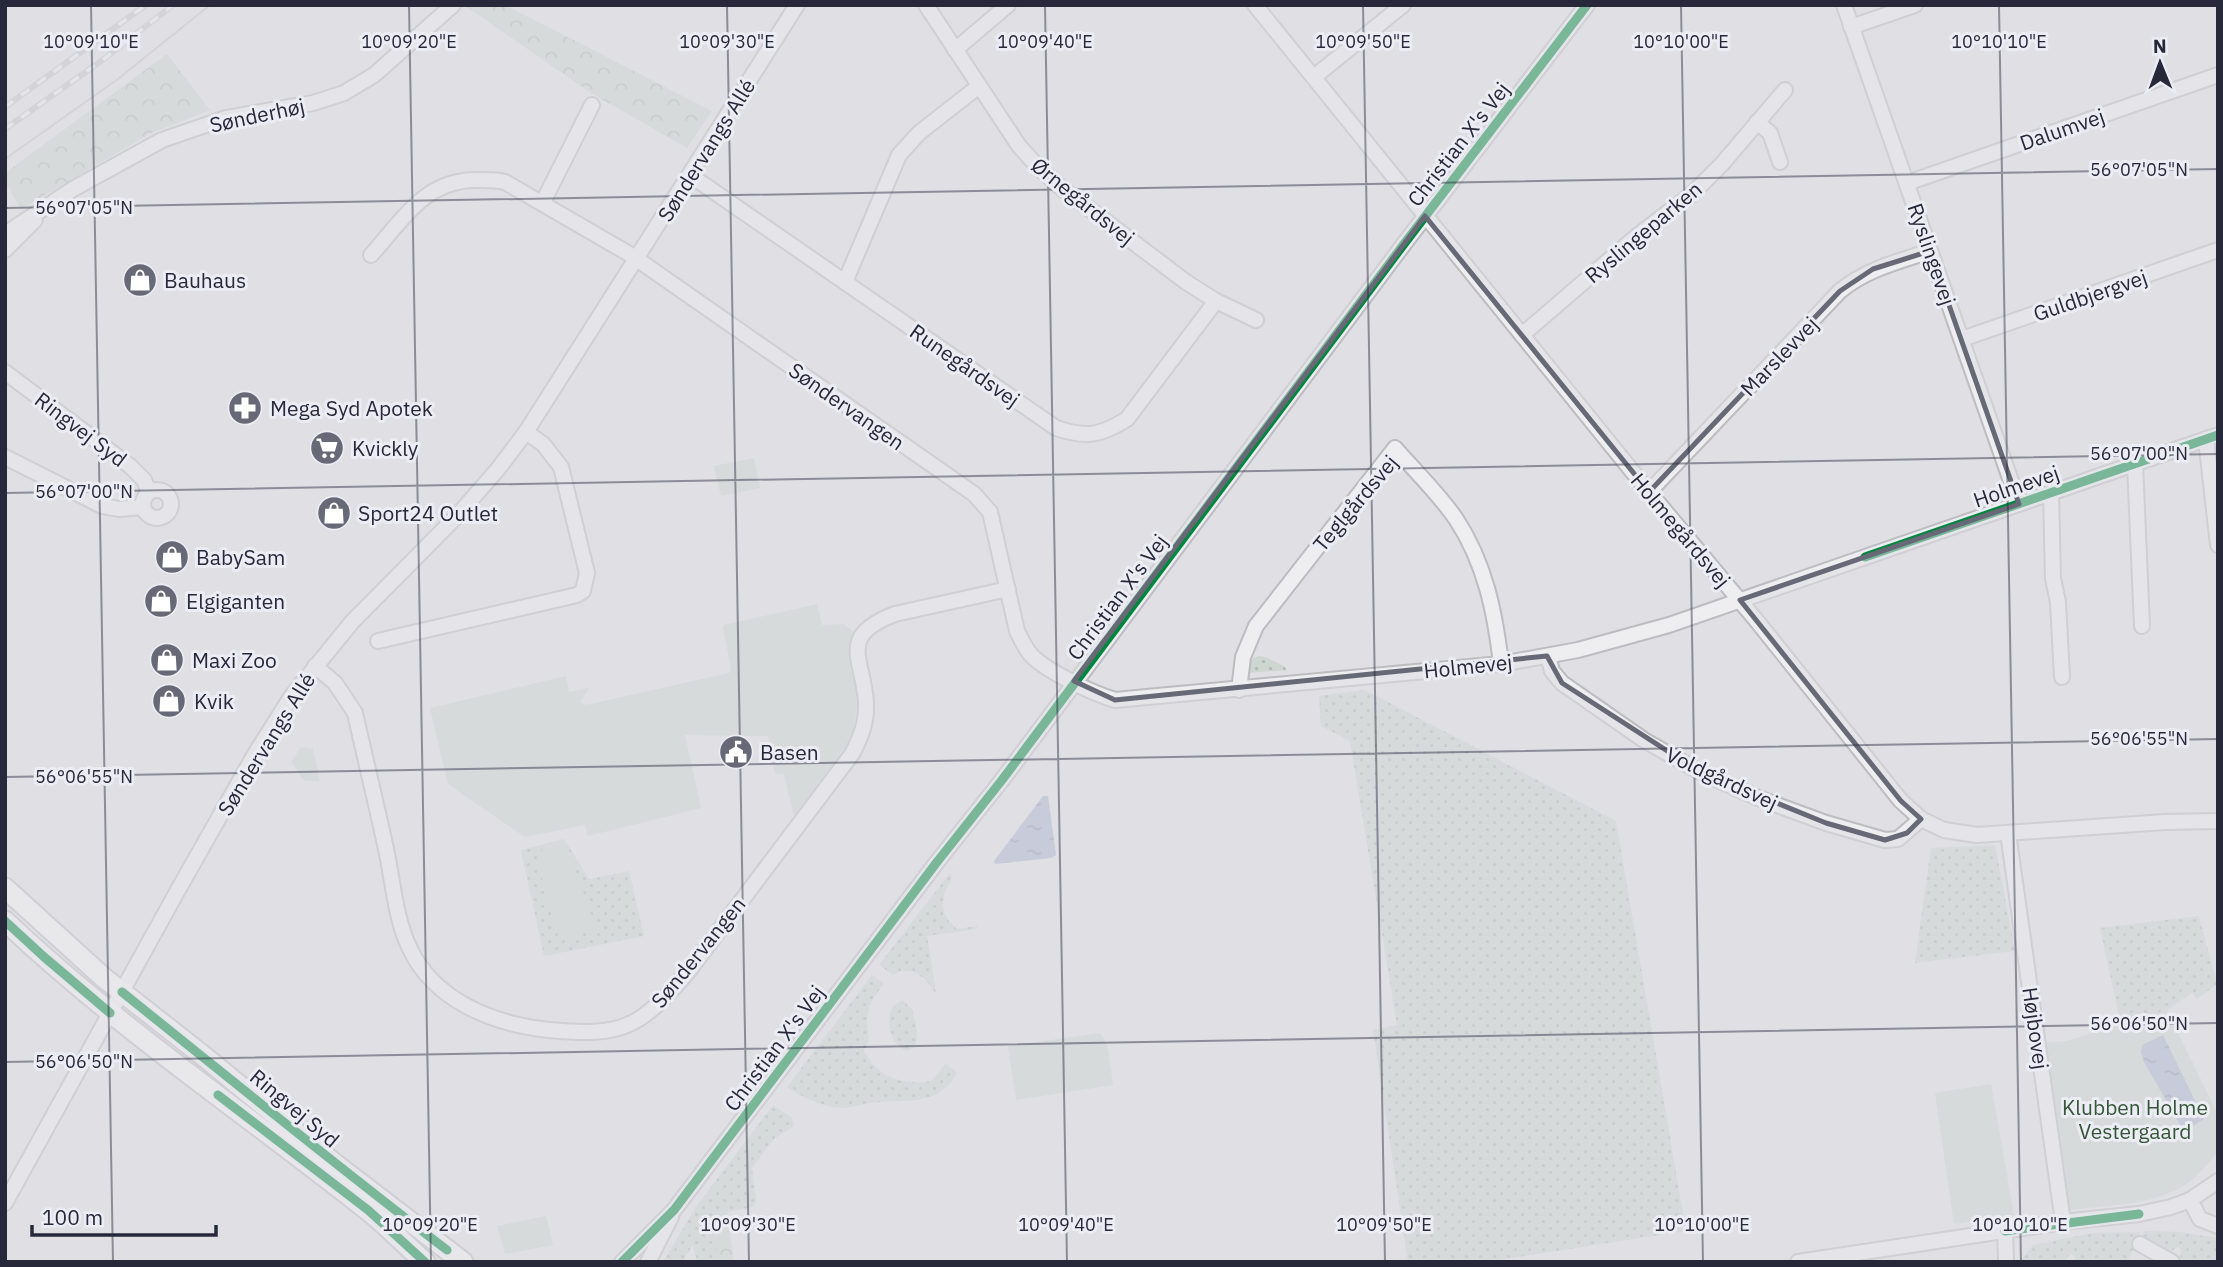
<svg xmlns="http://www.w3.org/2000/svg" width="2223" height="1267" viewBox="0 0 2223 1267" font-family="'IBM Plex Sans',sans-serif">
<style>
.grass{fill:url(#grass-dots)}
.forest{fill:url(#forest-crowns)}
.park{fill:#cdd6d0}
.water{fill:url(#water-ripples)}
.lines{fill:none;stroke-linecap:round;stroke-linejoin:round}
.minor-casing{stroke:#bcbcc1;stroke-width:18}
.major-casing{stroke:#bcbcc1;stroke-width:23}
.minor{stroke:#eeeef0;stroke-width:14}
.major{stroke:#f3f3f4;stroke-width:19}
.tram{stroke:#c7c7cb;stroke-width:2}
.rail-casing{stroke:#c7c7cb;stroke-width:6}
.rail{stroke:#ecedf4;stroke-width:3.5;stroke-dasharray:10;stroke-linecap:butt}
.cycleway-casing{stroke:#ecedf4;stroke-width:13}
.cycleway{stroke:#00873e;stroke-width:9}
.marked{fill:none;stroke:#676976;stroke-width:5;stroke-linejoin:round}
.ticks{fill:none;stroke:#27293b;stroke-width:2;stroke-opacity:0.45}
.labels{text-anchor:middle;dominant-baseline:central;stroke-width:6;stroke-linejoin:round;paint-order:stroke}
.street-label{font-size:21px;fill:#27293b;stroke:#ecedf4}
.poi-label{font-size:21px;fill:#27293b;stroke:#ecedf4;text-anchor:start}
.park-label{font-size:21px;fill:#355638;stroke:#ecedf4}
.ticks-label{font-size:18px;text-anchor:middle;fill:#27293b;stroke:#ecedf4;stroke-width:6;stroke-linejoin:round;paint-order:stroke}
</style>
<defs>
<pattern id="grass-dots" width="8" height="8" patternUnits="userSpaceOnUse" patternTransform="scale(1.75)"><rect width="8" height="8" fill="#cdd6d0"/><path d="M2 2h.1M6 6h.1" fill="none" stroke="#b0b8b4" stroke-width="1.8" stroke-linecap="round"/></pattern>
<pattern id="forest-crowns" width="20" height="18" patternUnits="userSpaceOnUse" patternTransform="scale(1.75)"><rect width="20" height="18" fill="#cdd6d0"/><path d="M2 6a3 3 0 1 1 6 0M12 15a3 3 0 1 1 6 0" fill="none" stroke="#b0b8b4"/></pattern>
<pattern id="water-ripples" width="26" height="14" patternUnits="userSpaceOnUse" patternTransform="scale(1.75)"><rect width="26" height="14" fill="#aeb4ce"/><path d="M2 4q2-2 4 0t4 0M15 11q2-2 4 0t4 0" fill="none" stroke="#8e92a8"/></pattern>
</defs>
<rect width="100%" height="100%" fill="#dfdfe4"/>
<g class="grass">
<polygon points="1259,656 1268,658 1285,667 1286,670 1248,673 1246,665 1250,660"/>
<polygon points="1365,690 1616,821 1686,1231 1485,1262 1408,1262 1373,1030 1397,1025 1350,741 1321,726 1319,696"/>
<polygon points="564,839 589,879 629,871 644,936 544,956 521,850"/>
<polygon points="1995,845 2015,951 1915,963 1931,848"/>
<path d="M950,873l3,3c-12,20 -16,37 4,53l20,-3v3l-50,7 9,58c-9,-15 -25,-31 -43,-19l-14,-10z"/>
<polygon points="2199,916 2217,984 2197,999 2192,993 2167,1010 2121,1024 2100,928"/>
<path d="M872,975l12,9c-10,11 -16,21 -17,37 0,12 5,19 -3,29 12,27 39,36 67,31l15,-17 11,9c-20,36 -54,25 -87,30 -9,1 -19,5 -27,5 -19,0 -41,-11 -56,-21z"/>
<path d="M902,1000l10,9c3,14 12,36 -5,42 -18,-7 -22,-29 -14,-45z"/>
<polygon points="773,1105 792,1118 794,1126 774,1139 752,1168 756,1202 752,1207 717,1214 713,1219 719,1262 697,1262 693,1245 682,1262 663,1262 696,1207"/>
<polygon points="2143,1231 2179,1232 2218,1238 2218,1262 2187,1262 2180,1257 2181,1249 2177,1247 2171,1252 2142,1238"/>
<polygon points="2140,1232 2140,1238 2126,1262 2074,1262 2075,1256 2070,1254 2064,1262 2051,1259 2049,1262 2020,1262 2033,1245 2093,1233"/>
</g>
<g class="forest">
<polygon points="469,5 505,5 712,111 687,148 591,93 467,7"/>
<polygon points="167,54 210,110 151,133 21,209 5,182 5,173"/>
<polygon points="727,1212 734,1262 719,1262 713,1219 717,1214"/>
</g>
<g class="park">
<polygon points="754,458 760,488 721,496 714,466"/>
<polygon points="817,604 822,625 844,624 854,632 851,658 859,696 852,738 794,817 784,774 775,774 768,736 685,735 701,808 588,836 585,825 525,837 448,784 430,708 566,676 569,692 589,688 580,702 586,705 729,673 731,668 723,628 724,625"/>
<polygon points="301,747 313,749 320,782 304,780 291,762"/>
<polygon points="564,839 597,930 560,938 537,862 545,844"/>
<path d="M2167,1010l51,105v37c-11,12 -21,26 -35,34 -33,20 -76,19 -113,24l-25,-167 22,-2z"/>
<polygon points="1100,1033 1107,1044 1113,1085 1016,1100 1008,1047 1009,1046"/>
<polygon points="1991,1084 2014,1215 1954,1224 1935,1093"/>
<polygon points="546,1216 553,1245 505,1254 497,1226"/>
</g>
<g class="water">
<polygon points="1043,796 1048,796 1056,855 1051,858 995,864 994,861"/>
<polygon points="2163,1035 2204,1119 2187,1130 2182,1128 2144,1062 2141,1052 2142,1045"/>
</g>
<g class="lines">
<g class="minor-casing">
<g id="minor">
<polyline points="926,5 1019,146 1038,167 1059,186 1186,282 1216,301 1256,320"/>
<polyline points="1255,5 1649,492 1756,620 1901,801 1921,819 1944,830 1977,835 2165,822 2218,821"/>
<polyline points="1844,5 2019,504"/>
<polyline points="1851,27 1915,5"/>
<polyline points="955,50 1008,5"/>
<polyline points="1314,77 1403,5"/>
<polyline points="1757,122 1770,133 1780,162"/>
<path d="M690,175l366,253c30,10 44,8 71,-9l89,-118"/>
<polyline points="1907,183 2218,75"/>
<polyline points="543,202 592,105"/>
<polyline points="5,234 73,189 162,140 226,118 313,103 344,93 374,75 453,5"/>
<polyline points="5,250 35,220"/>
<path d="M371,255c31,-34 52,-73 102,-75 11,0 21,-1 32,2l126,73 343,239 16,18 27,119c4,8 8,17 14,24 15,16 63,39 84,45l386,-36 77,-14 91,-25 549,-190"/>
<polyline points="845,282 899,155 919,133 979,86"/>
<polyline points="1522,335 1637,236 1691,195 1722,164 1785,90"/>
<polyline points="1962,339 2218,250"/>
<polyline points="5,372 130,466 144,480 149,492"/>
<polyline points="2206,439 2218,545"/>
<polyline points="5,457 102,506 119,509 143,507"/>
<polyline points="2135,464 2142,626"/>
<circle cx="157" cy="504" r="14"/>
<path d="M1649,492l191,-201c27,-22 57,-29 90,-40"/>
<polyline points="2051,493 2053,579 2058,602 2062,677"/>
<polyline points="378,641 577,595 583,591 587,573 561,467 543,444 526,432"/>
<polyline points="1548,656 1552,671 1562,683 1644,740 1700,772 1758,798 1826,823 1885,840 1898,839 1921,819"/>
<path d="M315,666l20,17 20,30c10,45 21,90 31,136 7,32 9,68 23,98 25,54 84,77 140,83 74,7 90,-2 138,-57l165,-219c9,-17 15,-32 14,-52 -3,-44 -29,-66 29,-88l113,-25"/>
<path d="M1239,690l4,-33 13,-31 139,-178c20,23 44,46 61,71 29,44 39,93 45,145"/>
<polyline points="2008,833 2063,1222"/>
<polyline points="2190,1200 2200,1219 2218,1226"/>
<polyline points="5,1203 178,890 255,754 291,697 352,622 458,515 498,469 526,432 797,5"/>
<polyline points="2005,1231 2006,1262"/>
<polyline points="2140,1244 2172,1262"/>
<polyline points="622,1262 674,1210 937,862 1002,780 1404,244 1587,5"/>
<polyline points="648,1262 671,1217"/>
<polyline points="1798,1262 2063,1222 2139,1214 2171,1207 2190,1200 2218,1181"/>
</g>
</g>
<g class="major-casing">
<g id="major">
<polyline points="5,888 104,978 201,1054 335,1164 463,1262"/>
<path d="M5,921c112,106 240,192 361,288 21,16 39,36 59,53"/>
</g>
</g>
<use href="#minor" class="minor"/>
<use href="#major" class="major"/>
<polyline class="tram" points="5,159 118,79 210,5"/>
<g class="rail-casing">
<g id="rail">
<polyline points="5,107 146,5"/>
<polyline points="5,129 104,59 173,5"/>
</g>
</g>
<use href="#rail" class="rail"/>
<g class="cycleway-casing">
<g id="cycleway">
<polyline points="1865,557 2218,435"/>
<polyline points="5,921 43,956 110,1013"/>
<path d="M122,992c108,87 215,174 325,258"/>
<polyline points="218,1095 368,1210 425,1262"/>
<polyline points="2005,1231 2139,1214"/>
<polyline points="622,1262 674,1210 937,862 1002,780 1404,244 1587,5"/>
</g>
</g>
<use href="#cycleway" class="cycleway"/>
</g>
<path d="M0 0H2223V1267H0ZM1425,216l224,276 191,-201 33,-22 57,-18 89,253 -279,96 161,201 20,18 -14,14 -22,7 -59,-17 -126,-51 -138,-89 -15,-27 -432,44 -41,-19z" fill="#dfdfe4" fill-opacity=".55" fill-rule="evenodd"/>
<path class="marked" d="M1425,216l224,276 191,-201 33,-22 57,-18 89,253 -279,96 161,201 20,18 -14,14 -22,7 -59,-17 -126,-51 -138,-89 -15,-27 -432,44 -41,-19z"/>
<path class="ticks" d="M91,5l22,1257M409,5l22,1257M727,5l22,1257M1045,5l22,1257M1363,5l22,1257M1681,5l22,1257M1999,5l22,1257M5,208l2213,-39M5,493l2213,-39M5,777l2213,-38M5,1062l2213,-39"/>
<defs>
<g id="shop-disc" transform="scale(1.75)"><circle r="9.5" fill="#676976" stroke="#ecedf4"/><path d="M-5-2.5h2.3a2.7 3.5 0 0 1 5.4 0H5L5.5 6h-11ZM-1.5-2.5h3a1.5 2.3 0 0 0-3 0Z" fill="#fff"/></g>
<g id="pharmacy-disc" transform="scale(1.75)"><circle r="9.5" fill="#676976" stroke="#ecedf4"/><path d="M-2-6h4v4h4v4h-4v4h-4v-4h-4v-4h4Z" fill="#fff"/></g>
<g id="supermarket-disc" transform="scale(1.75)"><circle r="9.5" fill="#676976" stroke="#ecedf4"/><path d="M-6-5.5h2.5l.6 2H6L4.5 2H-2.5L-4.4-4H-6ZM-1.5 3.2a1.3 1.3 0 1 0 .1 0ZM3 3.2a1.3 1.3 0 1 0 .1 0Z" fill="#fff"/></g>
<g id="civic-disc" transform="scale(1.75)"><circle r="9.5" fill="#676976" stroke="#ecedf4"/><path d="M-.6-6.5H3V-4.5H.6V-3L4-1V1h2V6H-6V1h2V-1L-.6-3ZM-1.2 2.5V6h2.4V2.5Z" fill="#fff"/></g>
</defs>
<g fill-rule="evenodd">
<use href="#shop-disc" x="140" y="280"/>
<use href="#pharmacy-disc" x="245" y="408"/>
<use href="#supermarket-disc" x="327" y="448"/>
<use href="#shop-disc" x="334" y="513"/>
<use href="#shop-disc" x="172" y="557"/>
<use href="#shop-disc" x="161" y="601"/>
<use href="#shop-disc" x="167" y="660"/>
<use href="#shop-disc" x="169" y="701"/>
<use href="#civic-disc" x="736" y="752"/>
</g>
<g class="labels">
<g class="street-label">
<text transform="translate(257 115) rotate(-12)">Sønderhøj</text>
<text transform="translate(2062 129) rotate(-19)">Dalumvej</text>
<text transform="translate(1458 144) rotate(-52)">Christian X's Vej</text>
<text transform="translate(706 150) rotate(-58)">Søndervangs Allé</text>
<text transform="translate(1083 201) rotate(39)">Ørnegårdsvej</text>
<text transform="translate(1643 232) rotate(-40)">Ryslingeparken</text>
<text transform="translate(1932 254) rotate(71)">Ryslingevej</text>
<text transform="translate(2090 295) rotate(-19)">Guldbjergvej</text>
<text transform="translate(1779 356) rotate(-46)">Marslevvej</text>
<text transform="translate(965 365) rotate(35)">Runegårdsvej</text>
<text transform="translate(847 406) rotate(35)">Søndervangen</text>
<text transform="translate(81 429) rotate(37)">Ringvej Syd</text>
<text transform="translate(2016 486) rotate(-19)">Holmevej</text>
<text transform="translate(1355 503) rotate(-50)">Teglgårdsvej</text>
<text transform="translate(1681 530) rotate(50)">Holmegårdsvej</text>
<text transform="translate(1117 597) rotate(-53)">Christian X's Vej</text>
<text transform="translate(1468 666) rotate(-6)">Holmevej</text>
<text transform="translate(266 744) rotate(-58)">Søndervangs Allé</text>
<text transform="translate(1722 778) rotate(25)">Voldgårdsvej</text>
<text transform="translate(698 952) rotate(-51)">Søndervangen</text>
<text transform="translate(2036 1028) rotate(82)">Højbovej</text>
<text transform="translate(774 1048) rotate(-53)">Christian X's Vej</text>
<text transform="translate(295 1108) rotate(40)">Ringvej Syd</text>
</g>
<g class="poi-label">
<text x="164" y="280">Bauhaus</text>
<text x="270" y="408">Mega Syd Apotek</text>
<text x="352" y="448">Kvickly</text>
<text x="358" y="513">Sport24 Outlet</text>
<text x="196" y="557">BabySam</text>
<text x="186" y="601">Elgiganten</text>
<text x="192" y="660">Maxi Zoo</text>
<text x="194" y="701">Kvik</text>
<text x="760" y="752">Basen</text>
</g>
<g class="park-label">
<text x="2135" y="1107">Klubben Holme<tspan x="2135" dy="24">Vestergaard</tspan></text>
</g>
</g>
<g class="ticks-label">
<text x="91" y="48">10°09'10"E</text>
<text x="409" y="48">10°09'20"E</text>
<text x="727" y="48">10°09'30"E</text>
<text x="1045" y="48">10°09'40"E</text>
<text x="1363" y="48">10°09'50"E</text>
<text x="1681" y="48">10°10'00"E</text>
<text x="1999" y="48">10°10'10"E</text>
<text x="2139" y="176">56°07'05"N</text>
<text x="84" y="214">56°07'05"N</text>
<text x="2139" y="460">56°07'00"N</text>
<text x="84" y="498">56°07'00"N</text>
<text x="2139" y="745">56°06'55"N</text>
<text x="84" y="783">56°06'55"N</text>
<text x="2139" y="1030">56°06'50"N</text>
<text x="84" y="1068">56°06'50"N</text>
<text x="430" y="1231">10°09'20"E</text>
<text x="748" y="1231">10°09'30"E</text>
<text x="1066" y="1231">10°09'40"E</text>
<text x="1384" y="1231">10°09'50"E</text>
<text x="1702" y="1231">10°10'00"E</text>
<text x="2020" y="1231">10°10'10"E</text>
</g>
<rect width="2223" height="1267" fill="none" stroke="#27293b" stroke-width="14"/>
<g transform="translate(2160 63) rotate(359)" stroke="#ecedf4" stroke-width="5" paint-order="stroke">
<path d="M0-5L12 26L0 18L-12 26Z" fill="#27293b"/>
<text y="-10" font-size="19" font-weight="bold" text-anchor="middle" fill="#27293b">N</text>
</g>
<path d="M32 1225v10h184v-10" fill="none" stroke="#27293b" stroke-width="3.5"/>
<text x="42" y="1225" font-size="21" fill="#27293b" stroke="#ecedf4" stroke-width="5" paint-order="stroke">100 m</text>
</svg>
